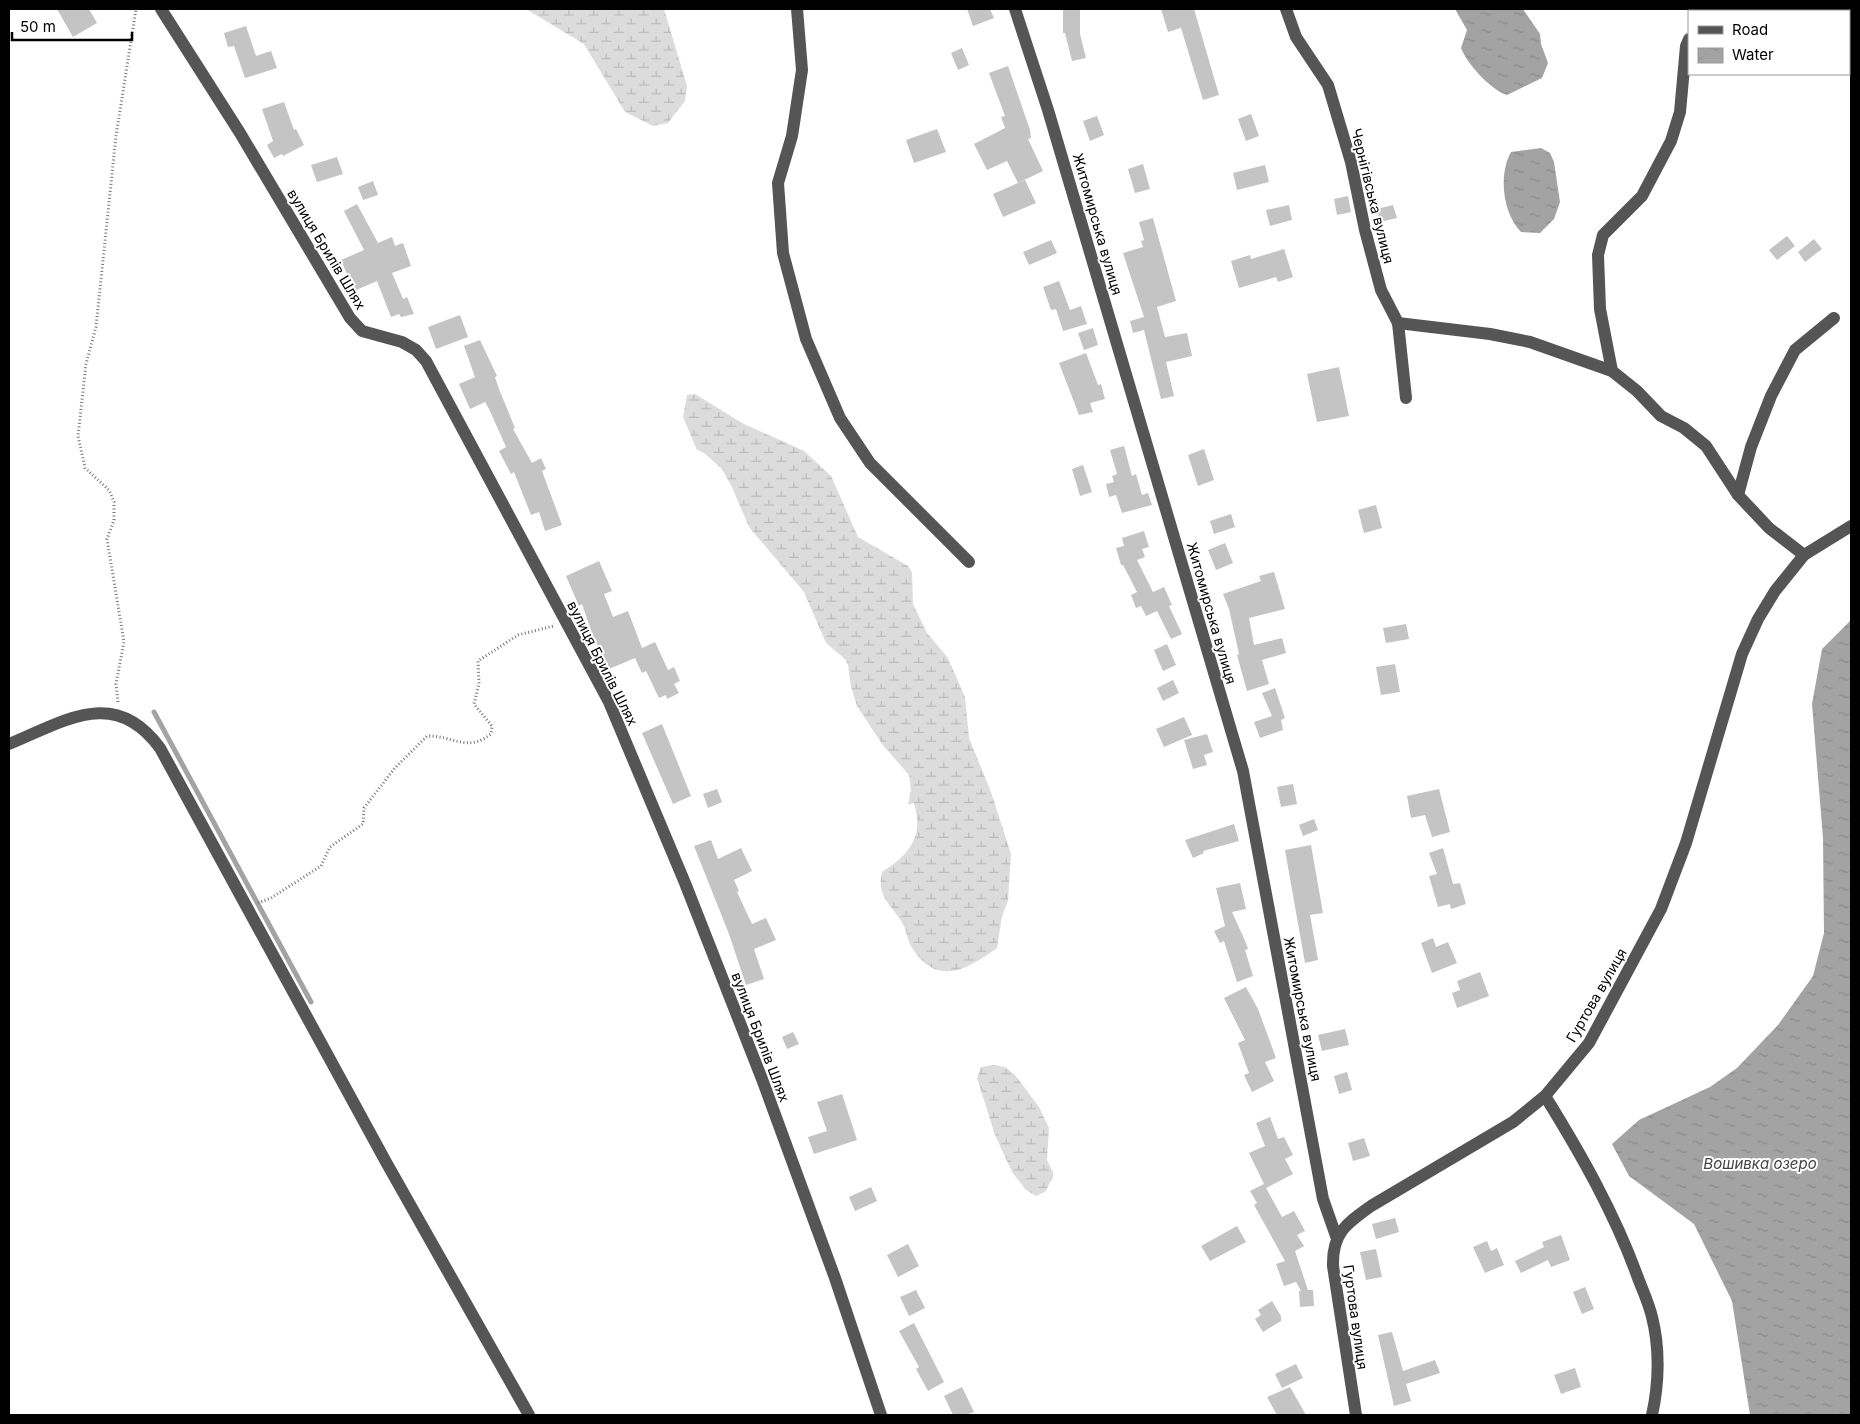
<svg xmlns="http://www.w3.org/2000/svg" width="1860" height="1424" viewBox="0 0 1860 1424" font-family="Inter,sans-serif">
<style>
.wetland{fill:url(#wetland-marsh)}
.water{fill:url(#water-ripples)}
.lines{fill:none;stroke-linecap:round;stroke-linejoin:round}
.stream{stroke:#a3a3a3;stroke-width:5}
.building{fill:#c4c4c4}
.path{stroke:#777;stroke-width:3;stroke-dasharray:1 2.5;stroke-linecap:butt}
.minor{stroke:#555;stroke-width:12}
.labels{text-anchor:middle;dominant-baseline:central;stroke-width:4;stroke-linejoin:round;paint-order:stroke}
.street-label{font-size:14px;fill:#000;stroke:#fff}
.water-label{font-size:15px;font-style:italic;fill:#444;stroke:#fff}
</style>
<defs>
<pattern id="wetland-marsh" width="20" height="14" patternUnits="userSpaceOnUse" patternTransform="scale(1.25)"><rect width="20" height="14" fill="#dcdcdc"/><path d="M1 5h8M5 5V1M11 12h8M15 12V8" fill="none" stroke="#bbb"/></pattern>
<pattern id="water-ripples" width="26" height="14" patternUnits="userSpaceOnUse" patternTransform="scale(1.25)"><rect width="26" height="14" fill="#a3a3a3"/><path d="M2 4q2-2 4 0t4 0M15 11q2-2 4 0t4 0" fill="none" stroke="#8b8b8b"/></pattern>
</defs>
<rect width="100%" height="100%" fill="#fff"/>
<g class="wetland">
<polygon points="526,9 664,9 687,86 685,101 668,123 653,126 625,112 584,44"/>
<path d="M695,394l49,30 60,27 27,25 27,61 50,29 4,6 1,32 14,29 21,25 17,39 4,41 22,54 20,62 -3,47 -6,15 -5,32c-30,22 -60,39 -85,0 -4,-6 -5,-15 -8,-22 -11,-22 -28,-26 -22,-54 28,-18 42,-35 32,-69l-6,2 3,-15 -2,-15 -27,-31 -25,-38 -6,-19 -3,-22 -3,-6 -19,-16 -22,-51 -55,-65 -17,-40 -10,-18 -18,-16 -7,-3 -14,-33 4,-22z"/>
<polygon points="994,1065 1005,1067 1015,1075 1039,1107 1049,1128 1047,1160 1053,1172 1053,1177 1045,1192 1036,1196 1026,1190 1012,1172 995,1135 977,1078 981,1067"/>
</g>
<g class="water">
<path d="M1455,9h68l17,25 1,10 7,19 -6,15 -35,17c-17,-6 -39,-30 -46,-47l6,-18z"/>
<path d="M1541,148l9,5 4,9 6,40 -6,17 -14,14 -19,-1c-18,-18 -23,-57 -10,-80z"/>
<polygon points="1851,620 1851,1415 1750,1415 1732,1301 1694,1224 1629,1176 1612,1144 1639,1120 1710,1087 1737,1068 1778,1025 1813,976 1824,933 1823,838 1812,704 1822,649"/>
</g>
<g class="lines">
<polyline class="stream" points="154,712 311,1002"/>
</g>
<g class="building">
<polygon points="57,9 89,9 97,23 73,37"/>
<polygon points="967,9 990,9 994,18 973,26"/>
<polygon points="1063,9 1080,9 1080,34 1086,58 1072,61 1065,33 1063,33"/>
<polygon points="1161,9 1194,9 1219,95 1203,100 1181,28 1168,32"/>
<polygon points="246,26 256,56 271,51 277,68 245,78 234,46 228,47 224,33"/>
<polygon points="962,48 969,65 958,70 951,53"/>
<polygon points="1008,66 1030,130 1031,138 1028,139 1043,171 1018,183 1007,161 987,170 974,144 1005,128 1001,117 1005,116 989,73"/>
<polygon points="284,102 294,130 296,129 304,145 283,156 282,154 274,158 267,145 273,141 262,109"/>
<polygon points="1251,114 1259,136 1246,141 1238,119"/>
<polygon points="1097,116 1104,135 1090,141 1083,121"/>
<polygon points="937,129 946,152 914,163 906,140"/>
<polygon points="337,157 343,174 317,182 311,165"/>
<polygon points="1143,164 1150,189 1135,193 1128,169"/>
<polygon points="1265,165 1269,182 1237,190 1233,173"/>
<polygon points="1025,180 1036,203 1003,217 993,194"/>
<polygon points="373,181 378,195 363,200 358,187"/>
<polygon points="1348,196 1351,212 1337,215 1334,199"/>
<polygon points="357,204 378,243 392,237 395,246 403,243 411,266 392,273 403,299 407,297 414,314 401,317 399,314 391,317 377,281 354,291 341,260 364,250 344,211"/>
<polygon points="1289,205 1292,220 1270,226 1266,210"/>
<polygon points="1393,205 1397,218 1380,222 1377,209"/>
<polygon points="1153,218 1176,301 1157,307 1165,337 1187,333 1192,356 1166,362 1174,396 1161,399 1144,330 1133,333 1130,321 1144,317 1123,253 1143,247 1141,241 1144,240 1139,222"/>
<polygon points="1787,236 1795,246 1777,260 1769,250"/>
<polygon points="1814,239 1822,249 1805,262 1798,252"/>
<polygon points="1051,240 1057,253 1029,265 1023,252"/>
<polygon points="1284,249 1293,277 1278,282 1276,277 1239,288 1231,261 1250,255 1251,259"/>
<polygon points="1059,281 1070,310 1081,306 1087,324 1063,331 1056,309 1051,310 1043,287"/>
<polygon points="460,315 468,337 436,349 428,327"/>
<polygon points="1093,328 1098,345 1084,350 1078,333"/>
<polygon points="480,340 497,376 495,377 499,389 515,428 513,429 532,463 541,458 546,469 542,471 562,525 545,531 539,512 531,515 514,472 511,474 499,451 506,447 489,409 485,402 470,409 459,384 475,377 464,346"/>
<polygon points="1086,353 1098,385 1101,384 1105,399 1090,403 1093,412 1079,415 1059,363"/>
<polygon points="1339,367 1349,416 1317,422 1307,374"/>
<polygon points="1124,446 1132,476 1136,474 1142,495 1148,493 1152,505 1122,513 1116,495 1109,497 1106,484 1114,482 1112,476 1117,474 1110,450"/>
<polygon points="1204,449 1214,480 1198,486 1188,455"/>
<polygon points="1083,465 1092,492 1080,496 1072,469"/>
<polygon points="1376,505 1382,528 1364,533 1358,510"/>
<polygon points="1231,514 1235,527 1214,534 1210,521"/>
<polygon points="1144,531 1149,547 1142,549 1145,557 1137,560 1153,592 1164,587 1172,605 1169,606 1182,634 1171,639 1157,611 1146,616 1141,606 1136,608 1131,595 1137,592 1123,565 1121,565 1116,548 1124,546 1122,538"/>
<polygon points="1225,543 1233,563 1216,570 1208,550"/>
<polygon points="599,561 612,591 604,594 613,617 628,611 642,648 655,642 668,670 674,667 680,681 674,684 679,693 667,699 666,695 659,698 646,671 642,673 635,658 609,669 593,636 582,604 579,606 566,576"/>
<polygon points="1274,572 1285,609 1249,618 1254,645 1282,638 1286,653 1262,660 1269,684 1247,691 1237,655 1239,654 1229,609 1223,594 1261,581 1259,576"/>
<polygon points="1406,624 1409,639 1386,643 1383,628"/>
<polygon points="1167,644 1176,665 1163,671 1154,650"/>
<polygon points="1395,664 1400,692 1381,695 1376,667"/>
<polygon points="1173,680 1179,693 1163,701 1157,688"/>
<polygon points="1275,688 1285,718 1281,720 1283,730 1260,738 1254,722 1272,716 1262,693"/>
<polygon points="1184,717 1192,735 1164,747 1156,729"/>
<polygon points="662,724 691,796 673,804 642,733"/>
<polygon points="1207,734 1213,752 1204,755 1207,765 1193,769 1184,740"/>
<polygon points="1293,784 1297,804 1281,807 1277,787"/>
<polygon points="717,789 722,802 708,808 703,794"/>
<polygon points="1439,789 1450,832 1432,837 1425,815 1411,818 1407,796"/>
<polygon points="1314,819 1318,830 1303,836 1299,825"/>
<polygon points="1234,824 1239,841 1203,851 1204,853 1193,858 1185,840"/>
<polygon points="711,840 718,859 741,848 752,871 734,880 739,891 737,892 752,924 766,918 776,940 754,949 764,979 746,985 729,934 694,846"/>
<polygon points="1311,845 1323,913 1310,915 1318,960 1305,963 1285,850"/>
<polygon points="1443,848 1453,884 1460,883 1466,904 1451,909 1450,904 1438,907 1429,876 1437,874 1429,853"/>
<polygon points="1240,883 1246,909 1232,912 1246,943 1248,949 1245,950 1253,976 1237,982 1224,941 1220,943 1214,931 1225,926 1216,888"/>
<polygon points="1433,938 1436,947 1448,942 1457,963 1432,973 1421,943"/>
<polygon points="1480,972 1489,996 1457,1008 1452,993 1460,990 1457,981"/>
<polygon points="1246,987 1258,1009 1276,1058 1265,1062 1274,1081 1252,1092 1244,1075 1249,1073 1238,1043 1245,1040 1224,998"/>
<polygon points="1345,1029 1349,1045 1322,1051 1318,1035"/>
<polygon points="793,1032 799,1044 787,1049 782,1037"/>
<polygon points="1347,1072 1352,1090 1339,1094 1334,1076"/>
<polygon points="842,1094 857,1140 814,1154 808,1137 827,1131 817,1102"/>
<polygon points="1270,1117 1278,1139 1284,1137 1293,1155 1285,1159 1293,1174 1266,1188 1282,1217 1294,1211 1305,1231 1297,1235 1304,1246 1295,1251 1308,1290 1313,1290 1314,1306 1300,1307 1299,1291 1301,1291 1296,1282 1284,1286 1276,1264 1285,1261 1254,1205 1257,1203 1250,1191 1264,1184 1249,1153 1265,1146 1256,1123"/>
<polygon points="1364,1138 1370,1156 1353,1161 1348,1143"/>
<polygon points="871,1187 877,1201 855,1211 849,1197"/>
<polygon points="1395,1218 1399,1232 1376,1239 1372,1224"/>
<polygon points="1237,1226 1246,1242 1210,1261 1201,1246"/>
<polygon points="1561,1235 1570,1260 1551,1267 1548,1260 1521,1273 1515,1261 1544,1247 1542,1242"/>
<polygon points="1487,1241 1491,1251 1497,1248 1504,1265 1485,1273 1473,1247"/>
<polygon points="908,1244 919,1266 898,1277 887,1255"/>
<polygon points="1376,1249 1382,1277 1366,1280 1360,1252"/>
<polygon points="1585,1287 1594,1309 1582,1314 1573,1292"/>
<polygon points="916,1290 925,1308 909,1316 900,1297"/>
<polygon points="1272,1301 1281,1316 1281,1321 1263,1332 1255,1319 1261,1315 1258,1310"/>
<polygon points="914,1323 944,1382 928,1391 916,1369 919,1367 899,1331"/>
<polygon points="1392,1332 1403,1371 1435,1360 1440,1373 1406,1384 1411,1401 1394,1406 1378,1335"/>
<polygon points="1296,1364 1303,1378 1282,1388 1275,1374"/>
<polygon points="1575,1368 1581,1387 1561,1394 1554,1375"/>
<polygon points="962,1387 974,1412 966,1415 953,1415 944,1396"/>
<polygon points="1290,1387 1306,1415 1277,1415 1267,1397"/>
</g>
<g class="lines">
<g class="path">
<polyline points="118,702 116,684 124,642 107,539 114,520 114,502 109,490 85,468 78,436 86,364 96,327 116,136 136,9"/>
<path d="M258,903l13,-5 50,-32 9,-19 33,-23 1,-16 30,-39 33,-33c25,-1 40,17 64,-2l1,-8 -18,-22 5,-20 -1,-23 40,-26 36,-9"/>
</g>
<g class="minor">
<polyline points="161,9 240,133 350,318 362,331 402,342 416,350 426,361 609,702 685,883 762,1079 835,1278 881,1415"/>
<polyline points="797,9 802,70 792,136 778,183 783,253 806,339 840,418 870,463 969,562"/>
<polyline points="1015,9 1048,110 1243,771 1323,1199 1336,1236"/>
<polyline points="1286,9 1296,37 1328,85 1351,162 1365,230 1381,290 1398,323 1406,398"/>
<polyline points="1700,11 1701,9"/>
<polyline points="1398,323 1490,334 1530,342 1612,371 1637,391 1661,416 1684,428 1706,446 1738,495 1769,528 1804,555"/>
<polyline points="1612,371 1600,309 1598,255 1603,235 1642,196 1671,141 1680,112 1686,46 1689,39"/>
<polyline points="1738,495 1751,447 1771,396 1795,350 1834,318"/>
<path d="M9,744c56,-23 106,-58 151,4l226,414 143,253"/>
<path d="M1545,1096c36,58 70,118 93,182 5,13 11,26 14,39 8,31 7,67 0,98"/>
<path d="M1356,1415l-23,-149c-1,-33 13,-42 38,-60l142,-84 32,-26 44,-53 72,-134 25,-66 56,-189 16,-35 17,-28 29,-36 47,-29"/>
</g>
</g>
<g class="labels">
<g class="street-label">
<text transform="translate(1373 196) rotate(76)">Чернігівська вулиця</text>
<text transform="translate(1098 224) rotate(74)">Житомирська вулиця</text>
<text transform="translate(327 249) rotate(59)">вулиця Брилів Шлях</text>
<text transform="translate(1212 613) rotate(74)">Житомирська вулиця</text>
<text transform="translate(603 663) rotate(63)">вулиця Брилів Шлях</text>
<text transform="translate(1596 995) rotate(-60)">Гуртова вулиця</text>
<text transform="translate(1303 1009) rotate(79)">Житомирська вулиця</text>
<text transform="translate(761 1037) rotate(69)">вулиця Брилів Шлях</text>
<text transform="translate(1356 1317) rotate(82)">Гуртова вулиця</text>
</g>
<g class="water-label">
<text x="1760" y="1163">Вошивка озеро</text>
</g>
</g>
<rect width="1860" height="1424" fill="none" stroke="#000000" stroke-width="20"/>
<rect x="1688" y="10" width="162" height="65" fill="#ffffff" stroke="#999999"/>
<rect x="1698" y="26" width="25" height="8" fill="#555555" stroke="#999999"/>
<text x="1732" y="35" font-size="15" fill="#000000">Road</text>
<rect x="1698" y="48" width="25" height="15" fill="url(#water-ripples)" stroke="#999999"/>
<text x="1732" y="60" font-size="15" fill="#000000">Water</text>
<path d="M12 32v8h120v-8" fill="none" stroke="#000000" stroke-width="2.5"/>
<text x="20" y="32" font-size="15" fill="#000000" stroke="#ffffff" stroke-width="4" paint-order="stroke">50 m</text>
</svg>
